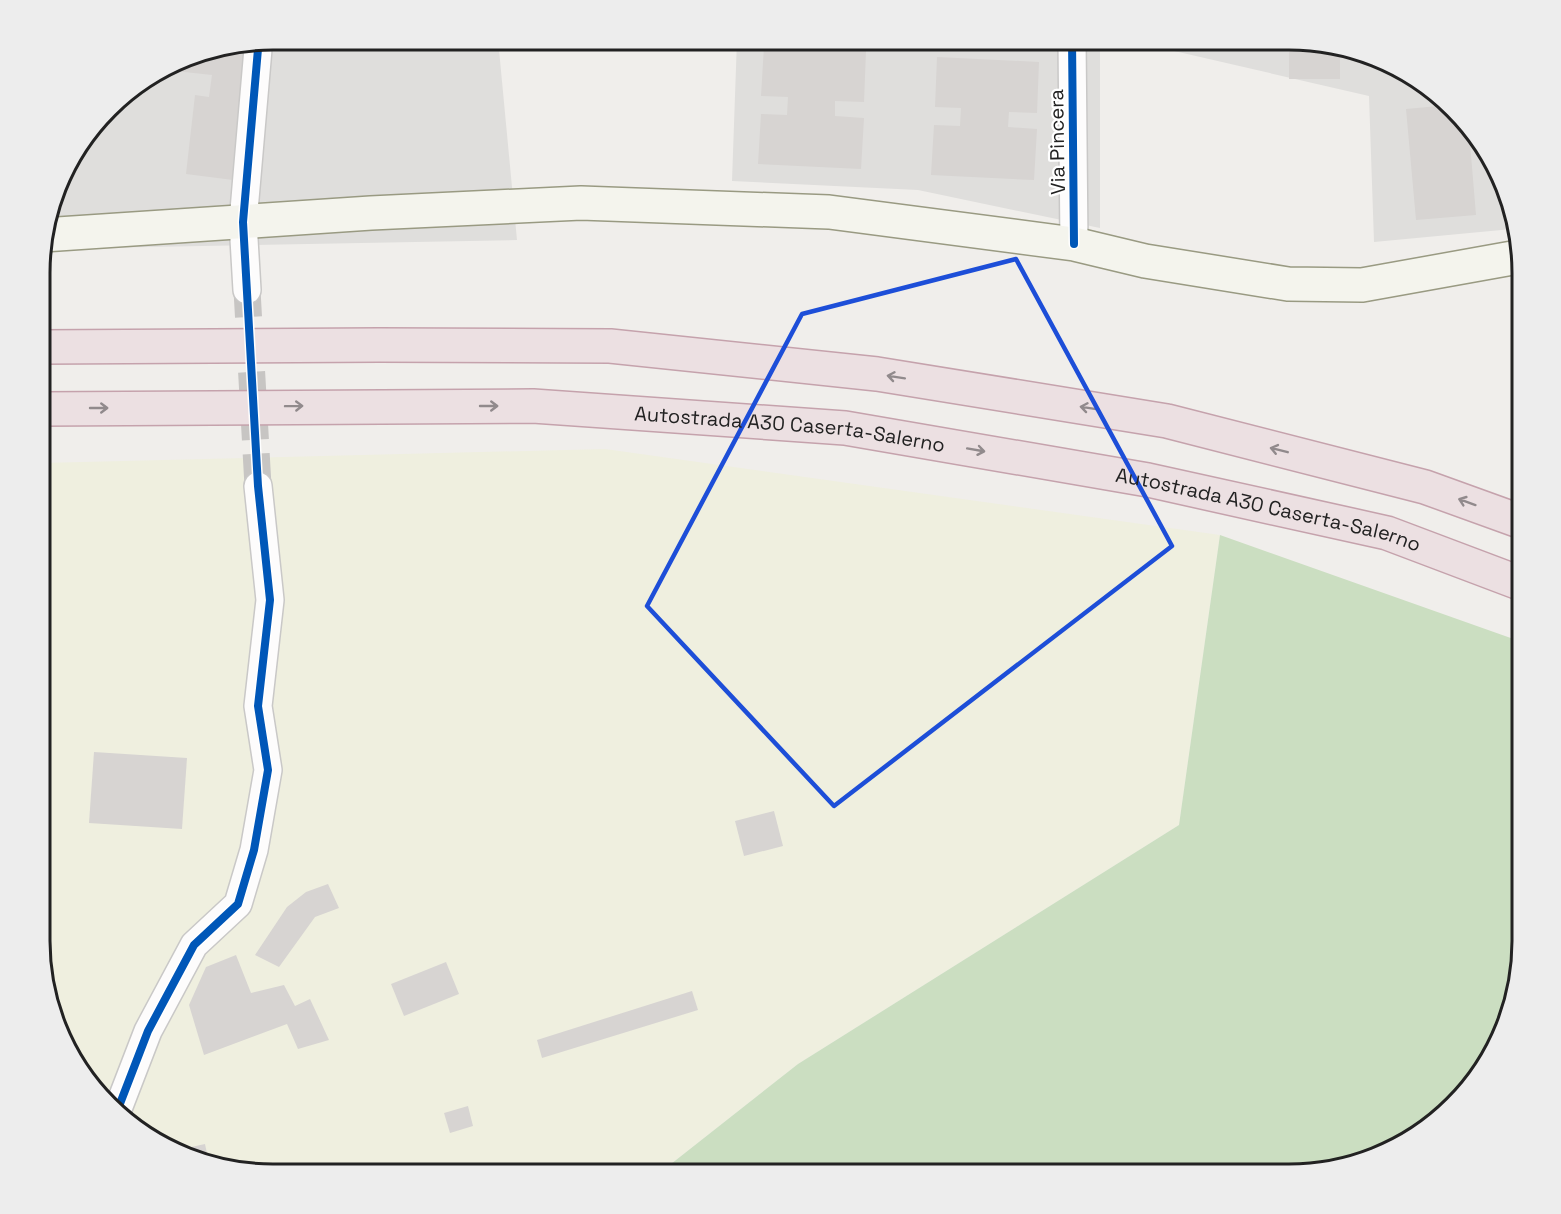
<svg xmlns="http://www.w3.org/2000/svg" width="1561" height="1214" viewBox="0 0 1561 1214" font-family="'Space Grotesk',sans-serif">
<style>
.residential{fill:#dfdedc}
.farmland{fill:#efefdf}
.forest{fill:#cbdec1}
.building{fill:#d7d4d2}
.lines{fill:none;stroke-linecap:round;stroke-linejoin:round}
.minor-tunnel{stroke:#c7c5c3;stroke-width:27;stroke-dasharray:27 14;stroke-linecap:butt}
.minor-casing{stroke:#c9c8c7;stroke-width:30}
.secondary-casing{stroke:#999a82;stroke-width:36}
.motorway-casing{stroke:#c5a2ac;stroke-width:36}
.minor{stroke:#fdfcfc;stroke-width:27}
.secondary{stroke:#f4f4ed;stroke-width:33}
.motorway{stroke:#ece0e2;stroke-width:33}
.cycleway-casing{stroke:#fff;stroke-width:11}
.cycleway{stroke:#0057b8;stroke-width:8}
.oneway{stroke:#918a8c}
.marked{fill:none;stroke:#1d4ed8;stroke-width:4.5;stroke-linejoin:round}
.labels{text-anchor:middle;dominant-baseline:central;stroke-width:4.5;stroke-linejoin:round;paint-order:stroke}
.street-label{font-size:20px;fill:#222;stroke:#fff}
.rim{fill:none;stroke:#222;stroke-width:3}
</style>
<rect width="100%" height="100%" fill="#f0eeeb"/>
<g class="residential">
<polygon points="273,39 498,39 517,240 41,249 41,242 70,156 119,97 197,52"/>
<polygon points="737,39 1100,39 1100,228 918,190 732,181"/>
<polygon points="1122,39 1303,39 1378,57 1443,97 1498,170 1512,229 1374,242 1369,96"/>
</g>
<polygon class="farmland" points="605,449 1220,535 1179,825 798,1064 657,1175 258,1175 183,1157 118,1117 63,1044 40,957 41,463"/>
<polygon class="forest" points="1220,535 1522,642 1521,957 1504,1031 1464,1096 1378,1157 1288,1175 657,1175 798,1064 1179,825"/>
<g class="building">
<polygon points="1247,39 1303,39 1340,48 1340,79 1289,79 1289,42 1247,42"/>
<polygon points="764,46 866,51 864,102 835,101 835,116 864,118 861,169 758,164 761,114 787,115 788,97 761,96"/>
<polygon points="223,47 248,50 233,180 186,174 195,95 209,97 212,75 166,70 197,52"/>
<polygon points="937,57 1039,62 1037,113 1009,112 1008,127 1037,129 1034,180 931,175 934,125 960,126 961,108 935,107"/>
<polygon points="1449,105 1469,131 1476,215 1416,220 1406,109"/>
<polygon points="94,752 187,758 182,829 89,823"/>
<polygon points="774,811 783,846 744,856 735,821"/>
<polygon points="328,884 339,908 315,917 279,967 255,955 287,907 306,892"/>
<polygon points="236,955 251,993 284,985 295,1006 310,999 329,1040 298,1049 287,1024 204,1055 189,1005 206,967"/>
<polygon points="446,962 459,994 404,1016 391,984"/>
<polygon points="692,991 698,1010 542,1058 537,1040"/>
<polygon points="468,1106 473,1126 450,1133 444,1113"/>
<polygon points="205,1144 209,1163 183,1157 173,1151"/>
</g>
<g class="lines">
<polyline class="minor-tunnel" points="247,290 258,486"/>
<g class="minor-casing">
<g id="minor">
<polyline points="1072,39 1074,244"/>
<polyline points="247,290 243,222 258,49 252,42"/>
<polyline points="116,1114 148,1031 194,945 238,904 254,850 268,770 258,706 270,600 258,486"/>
</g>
</g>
<g class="secondary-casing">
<polyline id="secondary" points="43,235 371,213 581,203 829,212 1074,244 1145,261 1288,284 1362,285 1518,257"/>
</g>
<g class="motorway-casing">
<g id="motorway">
<polyline points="41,347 379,345 610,346 877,374 1167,421 1425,487 1522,522"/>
<path id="s1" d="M41,409l492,-3 312,22 303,52 239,53 135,51"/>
</g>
</g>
<use href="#minor" class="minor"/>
<use href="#secondary" class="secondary"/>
<use href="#motorway" class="motorway"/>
<g class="cycleway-casing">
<g id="cycleway">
<polyline points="1072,39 1074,244"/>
<polyline points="116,1114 148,1031 194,945 238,904 254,850 268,770 258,706 270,600 258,486 243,222 258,49 252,42"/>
</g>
</g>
<use href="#cycleway" class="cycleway"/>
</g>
<defs><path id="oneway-shaft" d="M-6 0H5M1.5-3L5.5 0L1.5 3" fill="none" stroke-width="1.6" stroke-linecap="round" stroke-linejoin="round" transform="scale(1.5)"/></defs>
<g class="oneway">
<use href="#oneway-shaft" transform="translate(896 377) rotate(-171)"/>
<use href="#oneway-shaft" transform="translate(294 406) rotate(-1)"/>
<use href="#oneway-shaft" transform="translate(489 406)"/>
<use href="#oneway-shaft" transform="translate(99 408)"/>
<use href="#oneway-shaft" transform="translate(1089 408) rotate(-171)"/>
<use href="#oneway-shaft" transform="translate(976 450) rotate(10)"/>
<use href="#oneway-shaft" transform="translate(1279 450) rotate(-166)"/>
<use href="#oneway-shaft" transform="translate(1467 502) rotate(-160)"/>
</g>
<path class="marked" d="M1016,259l156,287 -338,260 -187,-200 155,-292z"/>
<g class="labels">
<g class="street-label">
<text transform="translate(1057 142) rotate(-91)">Via Pincera</text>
<text stroke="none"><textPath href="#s1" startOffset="750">Autostrada A30 Caserta-Salerno</textPath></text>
<text stroke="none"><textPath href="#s1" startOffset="1236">Autostrada A30 Caserta-Salerno</textPath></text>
</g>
</g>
<path d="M0 0H1561V1214H0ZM273 50H1289A223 223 0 0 1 1512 273V941A223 223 0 0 1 1289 1164H273A223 223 0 0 1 50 941V273A223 223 0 0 1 273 50Z" fill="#ededed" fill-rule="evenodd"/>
<path class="rim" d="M273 50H1289A223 223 0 0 1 1512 273V941A223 223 0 0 1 1289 1164H273A223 223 0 0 1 50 941V273A223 223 0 0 1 273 50Z"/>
</svg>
